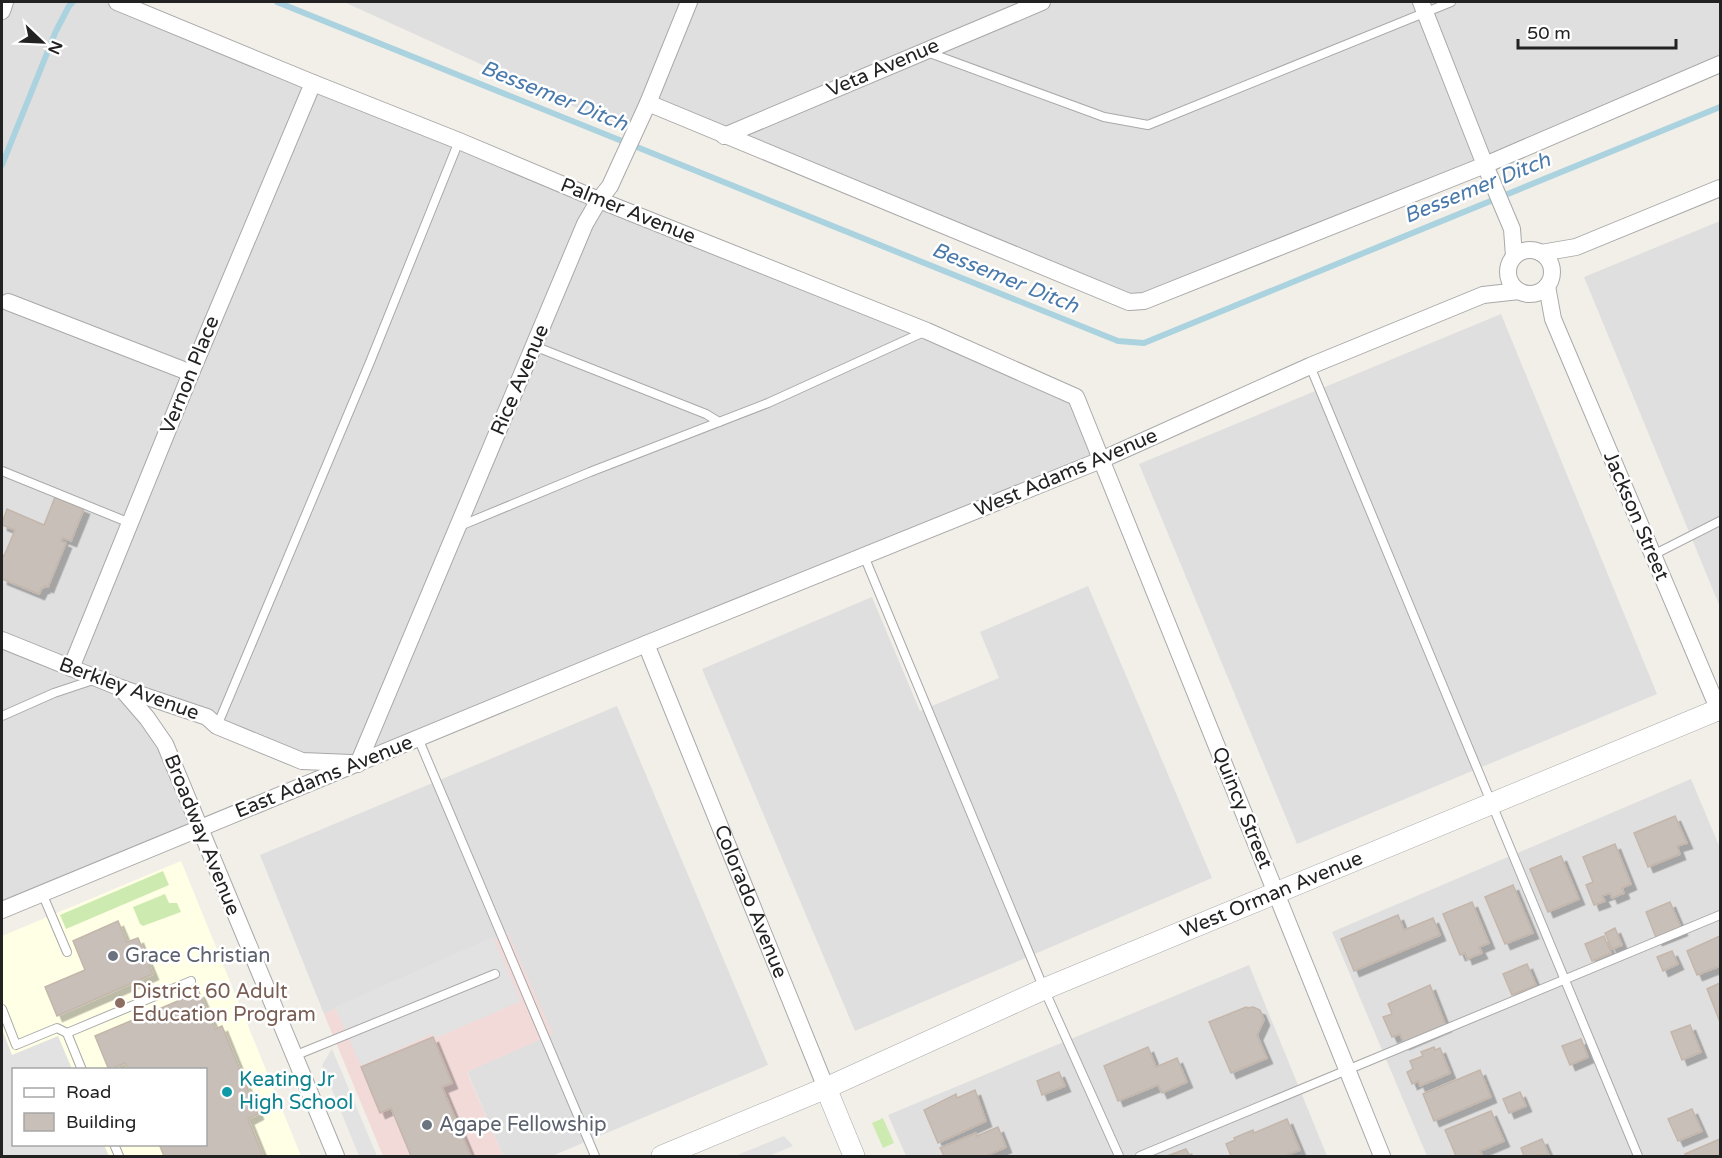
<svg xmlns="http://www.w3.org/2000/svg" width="1722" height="1158" viewBox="0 0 1722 1158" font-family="'Varela Round',sans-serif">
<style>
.residential{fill:#e0dfdf}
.commercial{fill:#f2dad9}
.education{fill:#ffffe5;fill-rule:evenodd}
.grass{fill:#cdebb0}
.parking{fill:#e2e2e2}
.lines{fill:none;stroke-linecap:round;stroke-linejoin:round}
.stream{stroke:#aad3df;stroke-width:6}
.building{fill:#c7bfb8;stroke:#c4b6ab;stroke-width:1.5;filter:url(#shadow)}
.service-casing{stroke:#a9a9a9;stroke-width:10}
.minor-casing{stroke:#a9a9a9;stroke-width:18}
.tertiary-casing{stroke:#a9a9a9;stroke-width:22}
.service{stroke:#fff;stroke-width:8}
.minor{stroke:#fff;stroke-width:16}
.tertiary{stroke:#fff;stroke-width:21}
.worship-dot{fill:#6b7280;stroke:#fff;stroke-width:2}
.education-dot{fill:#8d6e63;stroke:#fff;stroke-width:2}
.culture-dot{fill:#0f9aa8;stroke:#fff;stroke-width:2}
.labels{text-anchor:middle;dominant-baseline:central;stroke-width:5;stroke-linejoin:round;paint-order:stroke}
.street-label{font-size:20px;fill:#222;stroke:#fff}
.worship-label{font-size:20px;fill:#5b616d;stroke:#fff;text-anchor:start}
.education-label{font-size:20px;fill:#785e54;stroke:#fff;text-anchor:start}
.culture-label{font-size:20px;fill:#0d838f;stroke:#fff;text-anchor:start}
.water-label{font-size:21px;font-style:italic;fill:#4a7aab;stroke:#fff}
</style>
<defs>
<filter id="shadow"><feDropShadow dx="5.5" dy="5.5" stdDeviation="0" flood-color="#0004"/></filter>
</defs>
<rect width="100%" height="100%" fill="#f2efe9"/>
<g class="residential">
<polygon points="2,2 117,2 1076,397 1101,460 358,764 317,763 122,689 147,718 198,828 2,910"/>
<polygon points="344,2 1720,2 1720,64 1144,301 649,103 634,134"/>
<polygon points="1720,221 1720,607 1584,277"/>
<polygon points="1501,314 1657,694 1297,844 1139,464"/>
<polygon points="1088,586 1212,878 855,1031 702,669 872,597 920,711 999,678 980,632"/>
<polygon points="617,706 768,1065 552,1156 503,1156 467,1071 508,933 421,969 419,974 324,1014 260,855"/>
<polygon points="1691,779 1720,848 1720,1156 1427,1156 1332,932"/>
<polygon points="1249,965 1327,1156 906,1156 888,1115"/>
</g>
<polygon class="commercial" points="508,933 553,1034 467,1072 503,1156 383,1156 324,1014 418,974 420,969"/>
<path class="education" d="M181,861l120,295h-299v-220zM14,1070h192v74h-192z"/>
<g class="grass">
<polygon points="163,871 169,885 66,929 60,915"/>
<polygon points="165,894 169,903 177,903 181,912 143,926 140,924 133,907"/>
<polygon points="883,1118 894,1143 883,1148 872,1123"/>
</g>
<g class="parking">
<polygon points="493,937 521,1001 436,1038 432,1034 361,1066 335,1007"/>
<polygon points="2,1029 12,1055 58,1036 72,1069 14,1070 14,1144 104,1145 109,1156 2,1156"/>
<polygon points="332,1049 377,1156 359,1156 322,1065"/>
<polygon points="784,1136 793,1146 769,1156 735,1156"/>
</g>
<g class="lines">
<g class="stream">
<polyline points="277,2 1118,341 1144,343 1720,107"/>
<polyline points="2,165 56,31 69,6 73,2"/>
</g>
</g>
<g class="building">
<polygon points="55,497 84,509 71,541 63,538 61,541 66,543 48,587 45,586 44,588 42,588 39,594 2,579 2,555 4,556 15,530 2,525 2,523 7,509 44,525"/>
<polygon points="1675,816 1687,843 1677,846 1680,854 1648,867 1634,833"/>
<polygon points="1615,844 1631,884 1622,888 1624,893 1612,898 1610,893 1602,896 1605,901 1594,905 1586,885 1593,882 1583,857"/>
<polygon points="1561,856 1579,899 1548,912 1530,869"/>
<polygon points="1513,885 1533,933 1505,944 1485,897"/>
<polygon points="1472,902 1489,943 1479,947 1482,953 1467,959 1465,953 1460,955 1443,914"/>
<polygon points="1670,902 1682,930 1657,940 1646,912"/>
<polygon points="1398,915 1404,930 1433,918 1440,935 1354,971 1341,939"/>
<polygon points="118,921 127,942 138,938 153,974 57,1016 45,987 85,970 73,941"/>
<polygon points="1615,928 1622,945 1612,949 1605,933"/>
<polygon points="1604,936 1611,953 1592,961 1585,944"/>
<polygon points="1720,936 1720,966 1697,975 1687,951"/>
<polygon points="1672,951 1678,964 1663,971 1657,957"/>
<polygon points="1527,964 1536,985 1512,995 1503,974"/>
<polygon points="1720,983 1720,1022 1707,989"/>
<polygon points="1430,985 1446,1026 1404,1044 1400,1034 1392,1037 1383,1017 1392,1014 1388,1004"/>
<polygon points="199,992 215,1029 222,1026 258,1114 248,1119 263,1156 164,1156 159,1144 206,1144 206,1070 128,1070 125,1063 109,1070 95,1036"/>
<polygon points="1253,1007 1260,1010 1264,1020 1257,1035 1267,1058 1231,1073 1209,1022 1246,1007 1248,1008"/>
<polygon points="1690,1025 1701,1052 1682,1060 1671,1032"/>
<polygon points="433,1037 452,1083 442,1087 471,1156 411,1156 391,1108 380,1113 361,1067"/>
<polygon points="1581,1039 1588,1057 1570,1065 1562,1046"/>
<polygon points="1148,1047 1156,1067 1177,1058 1187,1082 1162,1093 1158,1085 1118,1101 1104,1066"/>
<polygon points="1434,1047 1435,1050 1440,1048 1450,1073 1420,1086 1418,1081 1412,1084 1407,1072 1413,1069 1410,1061 1423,1056 1421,1052"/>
<polygon points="1480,1070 1491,1097 1434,1121 1423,1094"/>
<polygon points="1059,1072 1065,1086 1042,1095 1037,1081"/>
<polygon points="975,1090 986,1121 938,1143 924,1110 956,1094 957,1098"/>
<polygon points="1520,1092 1526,1106 1509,1113 1503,1099"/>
<polygon points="1692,1109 1702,1131 1678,1141 1668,1119"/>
<polygon points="1491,1111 1504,1141 1480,1151 1482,1155 1478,1156 1456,1156 1445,1130"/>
<polygon points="1287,1119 1300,1150 1284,1156 1231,1156 1226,1144 1235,1140 1234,1138 1253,1130 1254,1133"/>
<polygon points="998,1127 1006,1147 986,1156 944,1156 940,1148 976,1133 977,1136"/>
<polygon points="1542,1139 1549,1155 1524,1156 1521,1148"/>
<polygon points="1720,1139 1720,1156 1686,1156 1685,1154"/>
<polygon points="1186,1149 1190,1156 1167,1156"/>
</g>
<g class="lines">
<g class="service-casing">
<g id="service">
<polyline points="927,52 1104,117 1148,125 1451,2"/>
<polyline points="534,346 706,414 719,422"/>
<polyline points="1310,366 1638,1156"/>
<polyline points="2,471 130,523"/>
<polyline points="460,526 590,472 768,403 926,331"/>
<polyline points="1653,555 1720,521"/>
<polyline points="864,556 1044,989 1119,1156"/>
<polyline points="2,716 54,693 96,679"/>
<polyline points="217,726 370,362 459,141"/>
<polyline points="418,738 595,1156"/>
<polyline points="42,893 67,952"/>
<polyline points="2,1009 16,1045 57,1028 67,1033"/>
<polyline points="294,1056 495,974"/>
<polyline points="82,1070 67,1033 191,981"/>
<polyline points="114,1144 119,1156"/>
<polyline points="1140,1156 1720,915"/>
</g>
</g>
<g class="minor-casing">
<g id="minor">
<polyline points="117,2 313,83 459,141 599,200 927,331 1076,397 1382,1156"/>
<polyline points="1421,2 1485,165 1512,229 1514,256"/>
<polyline points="2,11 5,2"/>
<polyline points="648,103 1129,302 1144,301 1485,165 1720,64"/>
<polyline points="724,136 1042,2"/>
<circle cx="1530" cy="272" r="22"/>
<polyline points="1541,253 1576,247 1720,188"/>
<polyline points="1547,286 1553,319 1720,713"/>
<polyline points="8,302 191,373"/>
<polyline points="2,640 121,688 207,717 217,726 302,761 351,763"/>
<path id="s1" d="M646,644l180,444"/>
<polyline points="71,668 191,373 313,83"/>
<polyline points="121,688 147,718 165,744 336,1156"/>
<polyline points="358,764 585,224 599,200 610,186 648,103 689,2"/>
<polyline points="2,910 646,644 1101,460 1310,366 1483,295 1519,291"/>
</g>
</g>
<g class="tertiary-casing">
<g id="tertiary">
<polyline points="826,1088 854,1156"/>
<path id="s2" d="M662,1156l164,-68 218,-99 676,-280"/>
</g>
</g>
<use href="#service" class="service"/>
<use href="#minor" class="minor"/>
<use href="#tertiary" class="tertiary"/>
</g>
<g class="worship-dot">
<circle cx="113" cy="956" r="6"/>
<circle cx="427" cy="1125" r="6"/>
</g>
<circle class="education-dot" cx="120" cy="1003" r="6"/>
<circle class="culture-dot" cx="227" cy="1092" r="6"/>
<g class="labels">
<g class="street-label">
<text transform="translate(883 68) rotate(-23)">Veta Avenue</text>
<text transform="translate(628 211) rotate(22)">Palmer Avenue</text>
<text transform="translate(190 375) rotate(-68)">Vernon Place</text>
<text transform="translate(520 380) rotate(-67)">Rice Avenue</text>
<text transform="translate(1066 473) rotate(-23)">West Adams Avenue</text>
<text transform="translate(1636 516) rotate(67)">Jackson Street</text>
<text transform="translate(129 689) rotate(20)">Berkley Avenue</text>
<text transform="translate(324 777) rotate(-22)">East Adams Avenue</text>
<text transform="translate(1242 808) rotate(68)">Quincy Street</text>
<text transform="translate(202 835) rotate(68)">Broadway Avenue</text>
<text stroke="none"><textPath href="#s2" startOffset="663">West Orman Avenue</textPath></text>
<text stroke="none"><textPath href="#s1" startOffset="278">Colorado Avenue</textPath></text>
</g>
<g class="worship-label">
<text x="125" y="956">Grace Christian</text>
<text x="439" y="1125">Agape Fellowship</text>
</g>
<g class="education-label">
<text x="132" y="992">District 60 Adult<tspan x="132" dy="23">Education Program</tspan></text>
</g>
<g class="culture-label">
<text x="239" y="1080">Keating Jr<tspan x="239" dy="23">High School</tspan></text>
</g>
<g class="water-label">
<text transform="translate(554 96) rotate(22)">Bessemer Ditch</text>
<text transform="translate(1477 188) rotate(-22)">Bessemer Ditch</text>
<text transform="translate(1005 278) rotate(22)">Bessemer Ditch</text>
</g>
</g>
<rect width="1722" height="1158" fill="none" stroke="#222222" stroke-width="6"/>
<rect x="12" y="1068" width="195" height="78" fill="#ffffff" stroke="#a7a7a7" stroke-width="1.5"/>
<rect x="24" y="1088" width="30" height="9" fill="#ffffff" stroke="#a7a7a7" stroke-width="1.5"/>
<text x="66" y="1098" font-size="18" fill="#222222">Road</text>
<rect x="24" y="1113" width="30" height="18" fill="#c7bfb8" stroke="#a7a7a7" stroke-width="1.5"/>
<text x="66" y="1128" font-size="18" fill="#222222">Building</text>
<g transform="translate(42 42) rotate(113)" stroke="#ffffff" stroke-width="4.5" paint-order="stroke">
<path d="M0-4.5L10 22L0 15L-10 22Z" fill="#222222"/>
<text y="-9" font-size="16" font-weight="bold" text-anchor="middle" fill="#222222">N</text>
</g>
<path d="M1518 39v9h158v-9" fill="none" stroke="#222222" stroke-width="3"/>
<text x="1527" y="39" font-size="18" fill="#222222" stroke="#ffffff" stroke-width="4.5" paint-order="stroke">50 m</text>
</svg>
